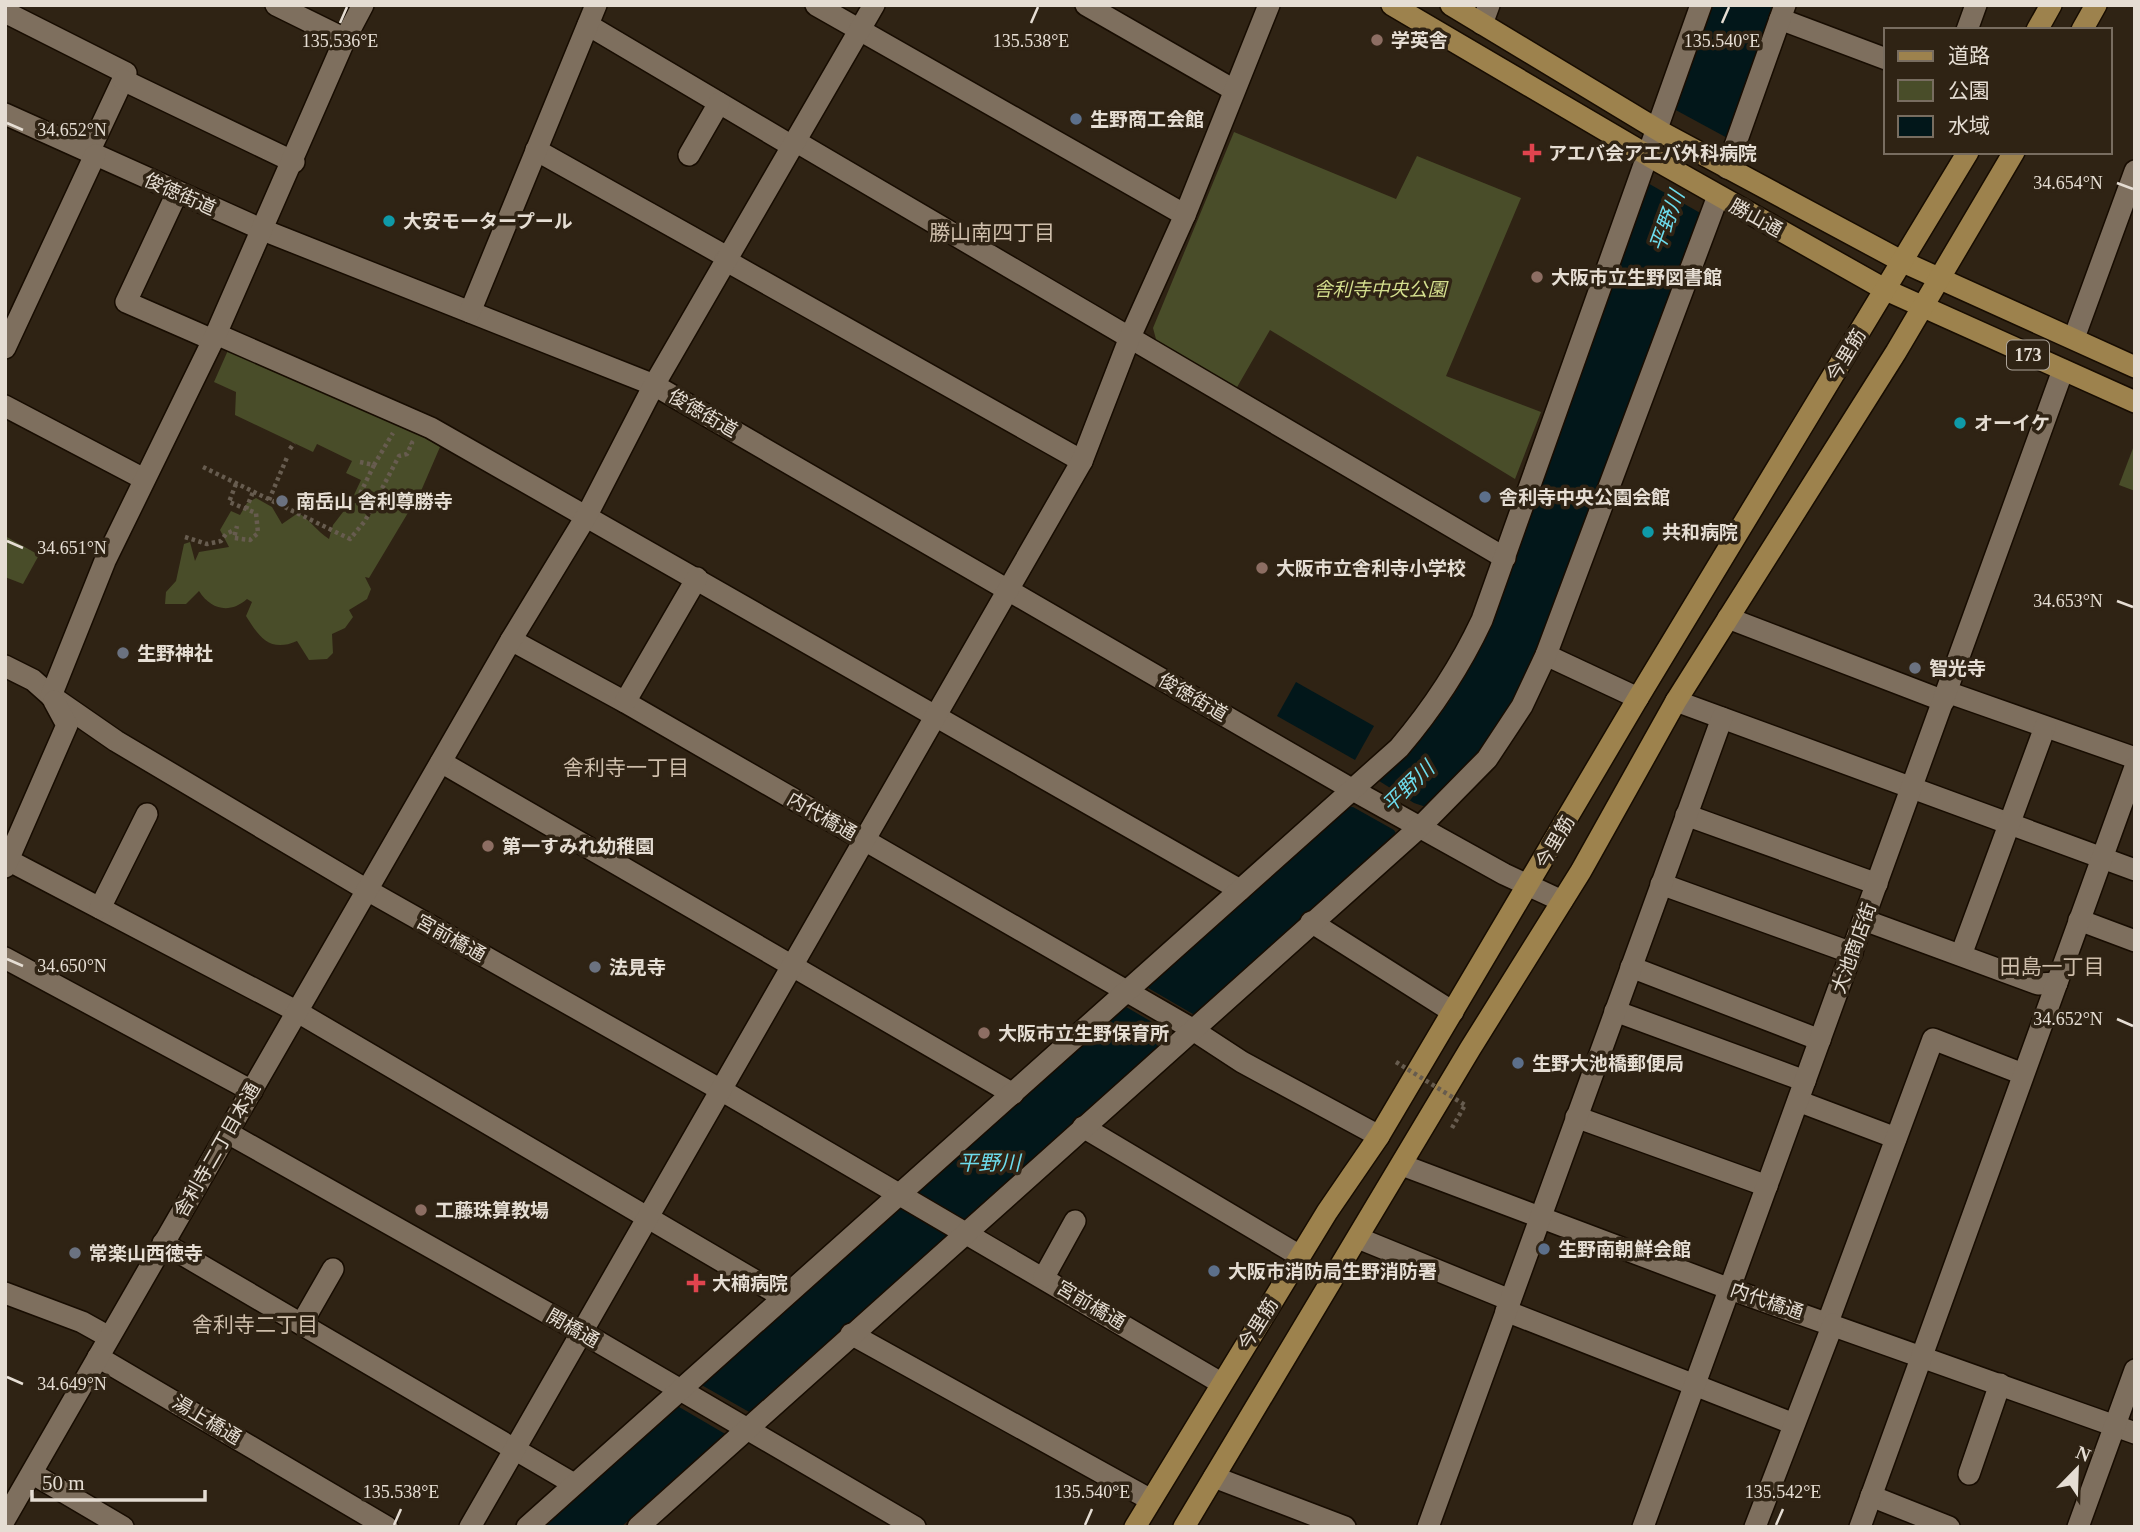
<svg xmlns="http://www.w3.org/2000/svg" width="2140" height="1532" viewBox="0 0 2140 1532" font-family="'Times New Roman','Noto Sans JP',serif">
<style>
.green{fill:#494d29}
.water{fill:#02171a}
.pier{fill:#2f2314}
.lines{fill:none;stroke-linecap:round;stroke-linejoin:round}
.minor-casing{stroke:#170c01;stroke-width:24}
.major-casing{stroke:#170c01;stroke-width:24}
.path{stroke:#675c4f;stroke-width:4.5;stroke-dasharray:3.5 3.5;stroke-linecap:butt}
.minor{stroke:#7e6f5e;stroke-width:21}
.major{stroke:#9d824d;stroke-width:21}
.path-bridge{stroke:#675c4f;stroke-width:4.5;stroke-dasharray:3.5 3.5;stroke-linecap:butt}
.ticks{fill:none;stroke:#e5ddd3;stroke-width:2.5}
.education-dot{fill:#8d6e63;stroke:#2f2314;stroke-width:2.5}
.service-dot{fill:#5c6f8a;stroke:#2f2314;stroke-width:2.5}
.health-dot{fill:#e0444e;stroke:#2f2314;stroke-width:2.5}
.culture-dot{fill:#0f9aa8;stroke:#2f2314;stroke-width:2.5}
.worship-dot{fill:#6b7280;stroke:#2f2314;stroke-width:2.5}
.labels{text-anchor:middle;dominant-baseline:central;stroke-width:7;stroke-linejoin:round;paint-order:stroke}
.shield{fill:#2f2314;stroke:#aea59a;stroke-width:2}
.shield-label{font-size:18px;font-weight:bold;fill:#e5ddd3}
.poi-label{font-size:19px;font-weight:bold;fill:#e5ddd3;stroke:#2f2314;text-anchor:start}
.street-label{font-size:19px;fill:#e5ddd3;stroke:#2f2314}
.park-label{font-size:19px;font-style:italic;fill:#d3dd8d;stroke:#2f2314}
.water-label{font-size:21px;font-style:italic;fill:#6ddced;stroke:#2f2314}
.neighbourhood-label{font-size:21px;fill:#cebeab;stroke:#2f2314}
.ticks-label{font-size:18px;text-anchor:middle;fill:#e5ddd3;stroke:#2f2314;stroke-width:7;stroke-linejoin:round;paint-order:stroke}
</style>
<rect width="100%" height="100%" fill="#2f2314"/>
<g class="green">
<polygon points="1234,132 1396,199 1417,156 1521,198 1446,376 1541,412 1515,479 1270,330 1236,389 1157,343 1153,328"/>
<path d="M229,348l188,85 23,14 -19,44 -52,87 -4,-1 6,12 -4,10 -18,11 4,7 -8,11 -13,6 1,19 -6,6 -18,1 -12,-19c-27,12 -38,-4 -51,-25l6,-14 -5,-3c-17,15 -36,11 -48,-8l-13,13h-21l1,-12 10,-11 8,-37 6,-2 5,19 4,-9 30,-5 -9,-17 11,-19 9,4 7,-12 9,-5 16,9 10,17 16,-11c13,7 18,18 31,26l4,-14 17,-22h6l13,15 5,-11 -21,-10 8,-17 -15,-7 6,-12 -35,-17 -4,8 -78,-37 1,-23 -22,-10z"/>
<polygon points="2135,443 2135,491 2119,485"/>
<polygon points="5,536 39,555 23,584 5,577"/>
</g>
<g class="water">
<path d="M1711,5h67l-244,657 -14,29 -40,63 -56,56 -803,717h-80l866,-773c37,-39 63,-81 84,-131z"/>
<polygon points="1296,682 1374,726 1355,760 1277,716"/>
</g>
<g class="pier">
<polygon points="1672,108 1731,140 1702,214 1646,182"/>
<polygon points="1376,779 1414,803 1429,808 1398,837 1394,830 1353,807 1344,807"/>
<polygon points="1143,985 1198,1017 1176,1036 1121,1004"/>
<polygon points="698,1383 751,1413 727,1435 674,1404"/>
</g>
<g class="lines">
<g class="minor-casing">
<g id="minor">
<polyline points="276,5 345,39"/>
<polyline points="816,5 1185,215"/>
<polyline points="1086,5 1234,90"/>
<polyline points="5,12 126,73 89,152"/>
<polyline points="1780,19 1886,59"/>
<polyline points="1482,24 1489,5"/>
<polyline points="588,25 792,146"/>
<polyline points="1967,30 1976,5"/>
<polyline points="123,80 294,162"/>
<polyline points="5,114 263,230 654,385 1360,794 1504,874 1562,901"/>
<polyline points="795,141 1505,558"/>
<polyline points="536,150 727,257"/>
<polyline points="689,155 719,103"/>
<polyline points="1727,168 1785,5"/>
<polyline points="177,193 126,302 213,340"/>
<polyline points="725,260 1082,461"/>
<polyline points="470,312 596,5"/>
<polyline points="216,334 431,428 1240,890"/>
<polyline points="2074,338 2135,171"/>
<polyline points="5,348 95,155"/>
<polyline points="5,406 144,479"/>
<polyline points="1728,618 1944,701"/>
<polyline points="511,640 625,702 1187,1026 1242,1062 1379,1136"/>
<polyline points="1546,655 1638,698"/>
<polyline points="5,666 33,680 51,696 116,741 367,890 721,1090 1221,1383"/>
<polyline points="1947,692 2135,758"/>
<polyline points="51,696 105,561 216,334 345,39 363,5"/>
<polyline points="1676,701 2135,870"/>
<polyline points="625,702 697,578"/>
<polyline points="441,762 1013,1094"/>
<polyline points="1686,815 1877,884"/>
<polyline points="8,860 296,1011 783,1297"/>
<polyline points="5,867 67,725 54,701"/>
<polyline points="1661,884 1852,953"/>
<polyline points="100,908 147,814"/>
<polyline points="1864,920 2038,984 2057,983"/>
<polyline points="2079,920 2135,941"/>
<polyline points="1311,922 1453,1012"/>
<polyline points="1961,955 2045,727"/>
<polyline points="5,958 252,1091"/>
<polyline points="1631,967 1820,1040"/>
<polyline points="1615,1011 1805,1081"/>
<polyline points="1798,1101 1896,1138"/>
<polyline points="1576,1117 1767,1186"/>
<polyline points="1083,1127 1300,1256"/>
<polyline points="228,1133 583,1333 915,1527"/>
<polyline points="1402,1165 1730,1289 2135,1433"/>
<polyline points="1358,1238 1510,1300"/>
<polyline points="163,1243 574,1484"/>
<polyline points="1044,1277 1075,1221"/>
<polyline points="5,1293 82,1322 109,1337"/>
<polyline points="1506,1311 1794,1424"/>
<polyline points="1828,1322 1933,1039 2023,1074"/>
<polyline points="302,1323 333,1269"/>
<polyline points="851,1334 1151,1500"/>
<polyline points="98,1357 387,1527"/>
<polyline points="33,1474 123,1527"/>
<polyline points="1969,1474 2000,1384"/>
<polyline points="1214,1477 1345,1527"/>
<polyline points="1871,1496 1949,1527"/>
<polyline points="5,1519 511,640 587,515 654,385 874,5"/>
<polyline points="470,1527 1082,461 1130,337 1185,215 1269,5"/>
<path d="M527,1527l872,-779c34,-40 60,-79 83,-128l219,-615"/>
<polyline points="638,1527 1421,826 1487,759 1522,706 1546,655 1718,196"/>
<polyline points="1428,1527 1722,718"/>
<polyline points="1643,1527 2063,370"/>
<polyline points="1755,1527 1833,1324"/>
<polyline points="1860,1527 2135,767"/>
<polyline points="2078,1527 2135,1370"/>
</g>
</g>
<g class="major-casing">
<g id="major">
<polyline points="1392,5 1654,159 1886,290 2135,402"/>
<polyline points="1451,5 1663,133 1903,262 2135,367"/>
<polyline points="2037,30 2051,5"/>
<polyline points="2082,30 2096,5"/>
<polyline points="1135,1527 1327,1212 1379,1136 1638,698 1968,152"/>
<polyline points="1184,1527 1470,1049 1581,871 1676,701 1896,352 2014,152"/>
</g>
</g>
<g class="path">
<polyline points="290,449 294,443"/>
<polyline points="360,462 374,465 393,433"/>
<polyline points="374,465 359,496 375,503"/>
<polyline points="203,467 350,539 365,521 399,456 407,454 412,443 410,442"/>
<polyline points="236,484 229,502 256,513 258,533 250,540 234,538 237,526"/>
<polyline points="269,500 288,455"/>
<polyline points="246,509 253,492"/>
<polyline points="185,537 207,544 221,541 226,534 234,530"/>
<polyline points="1452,1128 1465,1105"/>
</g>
<use href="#minor" class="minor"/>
<use href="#major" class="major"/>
<polyline class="path-bridge" points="1396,1062 1465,1105"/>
</g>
<path class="ticks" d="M340,23l7,-16M1031,23l7,-16M1722,23l7,-16M7,123l16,7M2117,183l16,6M7,541l16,7M2117,601l16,6M7,959l16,7M2117,1019l16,7M7,1377l16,7M394,1525l7,-16M1085,1525l7,-16M1776,1525l7,-16"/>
<g class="education-dot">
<circle cx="1377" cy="40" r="7"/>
<circle cx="1537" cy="277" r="7"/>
<circle cx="1262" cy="568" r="7"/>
<circle cx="488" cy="846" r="7"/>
<circle cx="984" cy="1033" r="7"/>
<circle cx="421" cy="1210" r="7"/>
</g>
<g class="service-dot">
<circle cx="1076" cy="119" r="7"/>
<circle cx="1485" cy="497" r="7"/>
<circle cx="1518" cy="1063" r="7"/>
<circle cx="1544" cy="1249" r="7"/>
<circle cx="1214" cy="1271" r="7"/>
</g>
<g class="health-dot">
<path d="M1528.5 142.5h7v7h7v7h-7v7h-7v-7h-7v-7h7z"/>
<path d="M692.5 1272.5h7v7h7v7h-7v7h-7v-7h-7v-7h7z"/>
</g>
<g class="culture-dot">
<circle cx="389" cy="221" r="7"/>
<circle cx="1960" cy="423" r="7"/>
<circle cx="1648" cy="532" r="7"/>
</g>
<g class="worship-dot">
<circle cx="282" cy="501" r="7"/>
<circle cx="123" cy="653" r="7"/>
<circle cx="1915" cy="668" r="7"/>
<circle cx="595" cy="967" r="7"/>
<circle cx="75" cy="1253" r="7"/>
</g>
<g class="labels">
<rect class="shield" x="2007" y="340.5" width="42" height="29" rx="5"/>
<g class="shield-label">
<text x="2028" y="355">173</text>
</g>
<g class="poi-label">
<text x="1391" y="40">学英舎</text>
<text x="1090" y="119">生野商工会館</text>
<text x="1548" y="153">アエバ会アエバ外科病院</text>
<text x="403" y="221">大安モータープール</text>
<text x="1551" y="277">大阪市立生野図書館</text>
<text x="1974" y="423">オーイケ</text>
<text x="1499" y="497">舎利寺中央公園会館</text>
<text x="296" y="501">南岳山 舎利尊勝寺</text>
<text x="1662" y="532">共和病院</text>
<text x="1276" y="568">大阪市立舎利寺小学校</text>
<text x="137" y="653">生野神社</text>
<text x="1929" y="668">智光寺</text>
<text x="502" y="846">第一すみれ幼稚園</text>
<text x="609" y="967">法見寺</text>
<text x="998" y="1033">大阪市立生野保育所</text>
<text x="1532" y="1063">生野大池橋郵便局</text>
<text x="435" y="1210">工藤珠算教場</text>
<text x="1558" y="1249">生野南朝鮮会館</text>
<text x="89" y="1253">常楽山西徳寺</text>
<text x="1228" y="1271">大阪市消防局生野消防署</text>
<text x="712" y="1283">大楠病院</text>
</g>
<g class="street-label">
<text transform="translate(180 194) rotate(24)">俊徳街道</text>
<text transform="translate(1756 218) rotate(29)">勝山通</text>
<text transform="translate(1846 355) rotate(-59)">今里筋</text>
<text transform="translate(703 413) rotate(30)">俊徳街道</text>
<text transform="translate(1193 697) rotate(30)">俊徳街道</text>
<text transform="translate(822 816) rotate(30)">内代橋通</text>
<text transform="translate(1555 842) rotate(-60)">今里筋</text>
<text transform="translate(451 938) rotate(29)">宮前橋通</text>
<text transform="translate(1854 948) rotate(-70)">大池商店街</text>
<text transform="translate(217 1150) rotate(-60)">舎利寺二丁目本通</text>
<text transform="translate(1767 1301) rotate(19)">内代橋通</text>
<text transform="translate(1091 1305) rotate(31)">宮前橋通</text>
<text transform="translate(1258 1324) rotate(-58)">今里筋</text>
<text transform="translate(573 1328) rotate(30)">開橋通</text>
<text transform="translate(207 1420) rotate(31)">湯上橋通</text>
</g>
<g class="park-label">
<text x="1380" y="289">舎利寺中央公園</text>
</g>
<g class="water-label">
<text transform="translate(1667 221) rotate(-70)">平野川</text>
<text transform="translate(1408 787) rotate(-44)">平野川</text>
<text x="989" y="1163">平野川</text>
</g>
<g class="neighbourhood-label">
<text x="992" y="233">勝山南四丁目</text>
<text x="626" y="768">舎利寺一丁目</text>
<text x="2052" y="967">田島一丁目</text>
<text x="255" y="1325">舎利寺二丁目</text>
</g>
</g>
<g class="ticks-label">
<text x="340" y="47">135.536°E</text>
<text x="1031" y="47">135.538°E</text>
<text x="1722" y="47">135.540°E</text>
<text x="72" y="136">34.652°N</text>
<text x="2068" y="189">34.654°N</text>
<text x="72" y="554">34.651°N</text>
<text x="2068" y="607">34.653°N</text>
<text x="72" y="972">34.650°N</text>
<text x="2068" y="1025">34.652°N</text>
<text x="72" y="1390">34.649°N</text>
<text x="401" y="1498">135.538°E</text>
<text x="1092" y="1498">135.540°E</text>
<text x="1783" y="1498">135.542°E</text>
</g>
<rect width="2140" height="1532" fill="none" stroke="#e5ddd3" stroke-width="14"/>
<rect x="1884" y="28" width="228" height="126" fill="#2f2314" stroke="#786d60" stroke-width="2"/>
<rect x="1898" y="51" width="35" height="10" fill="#9d824d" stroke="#786d60" stroke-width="2"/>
<text x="1948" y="63" font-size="21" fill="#e5ddd3">道路</text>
<rect x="1898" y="80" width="35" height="21" fill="#494d29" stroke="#786d60" stroke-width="2"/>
<text x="1948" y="98" font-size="21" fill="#e5ddd3">公園</text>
<rect x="1898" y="116" width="35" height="21" fill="#02171a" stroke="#786d60" stroke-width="2"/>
<text x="1948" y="133" font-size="21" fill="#e5ddd3">水域</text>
<g transform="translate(2077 1469) rotate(23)" stroke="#2f2314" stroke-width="5" paint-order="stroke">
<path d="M0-5L12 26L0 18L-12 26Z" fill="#e5ddd3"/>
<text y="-10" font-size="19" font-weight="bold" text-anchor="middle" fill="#e5ddd3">N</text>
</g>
<path d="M32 1490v10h173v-10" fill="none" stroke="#e5ddd3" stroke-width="3.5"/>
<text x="42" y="1490" font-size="21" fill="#e5ddd3" stroke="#2f2314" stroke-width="5" paint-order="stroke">50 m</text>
</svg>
